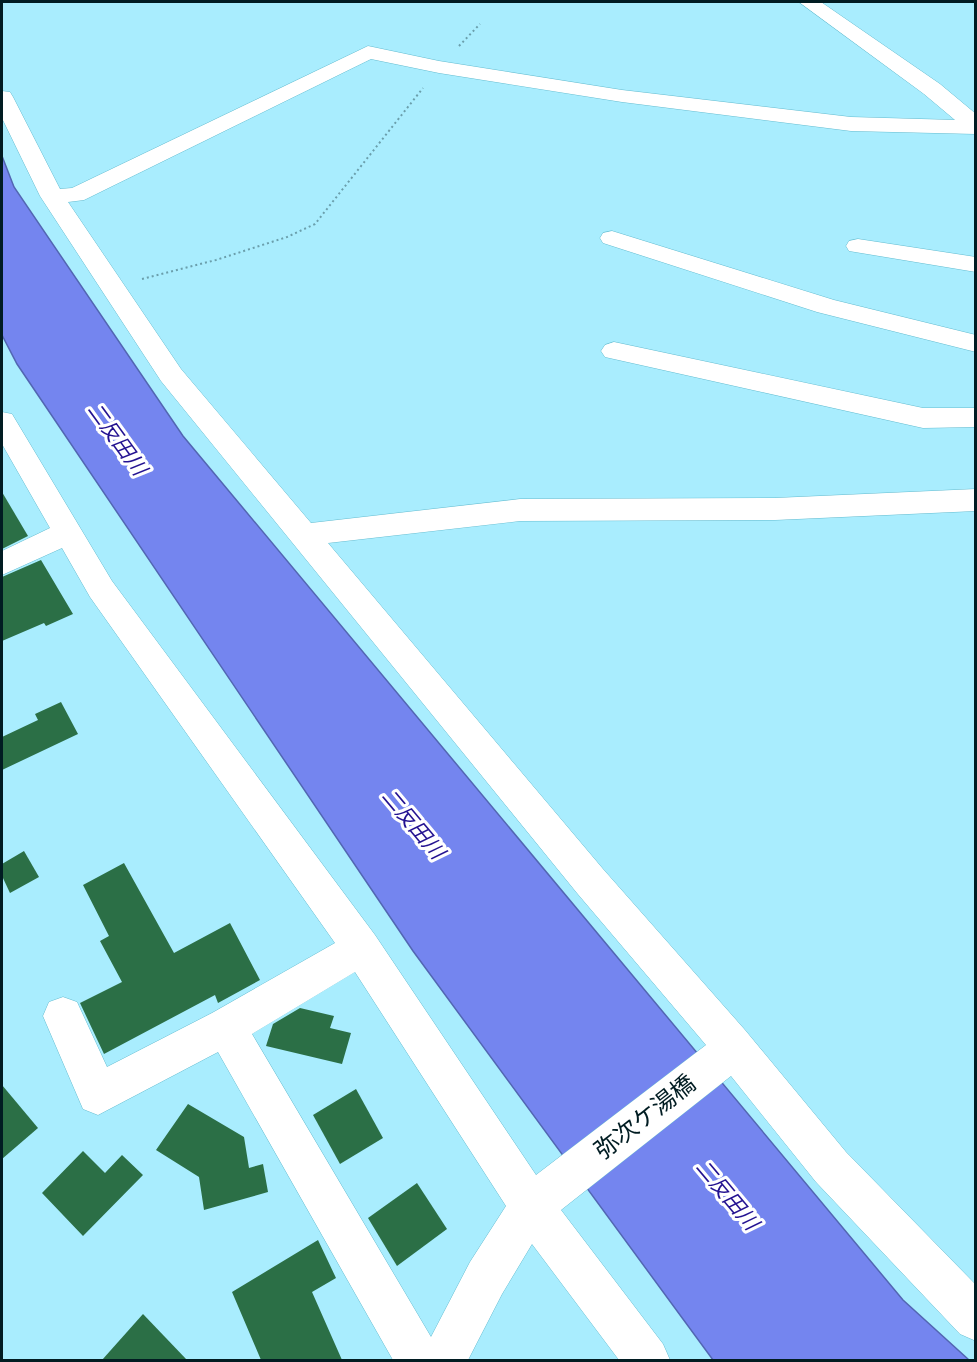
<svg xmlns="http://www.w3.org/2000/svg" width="977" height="1362" viewBox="0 0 977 1362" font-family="Bitter,'Noto Sans JP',serif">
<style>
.water{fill:#7485ef;stroke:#5266b2;stroke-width:1.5}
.building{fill:#2b6f46}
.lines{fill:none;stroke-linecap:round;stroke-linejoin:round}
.minor-casing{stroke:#64bcd0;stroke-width:1}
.path{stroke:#6b9fac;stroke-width:2;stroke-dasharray:2 3;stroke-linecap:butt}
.minor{fill:#fff;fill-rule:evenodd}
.labels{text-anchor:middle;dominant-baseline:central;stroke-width:6;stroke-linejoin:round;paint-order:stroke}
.water-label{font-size:21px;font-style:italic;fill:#231291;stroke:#fff}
.near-street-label{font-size:24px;fill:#011c22;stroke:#fff}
</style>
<rect width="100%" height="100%" fill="#a9edfe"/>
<polygon class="water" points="2,156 14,187 183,436 903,1300 969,1360 713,1360 413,951 17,364 2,335"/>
<g class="building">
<polygon points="2,492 28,536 2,549"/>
<polygon points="41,560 73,614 46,626 44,623 2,641 2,577"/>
<polygon points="61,702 78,734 2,770 2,737 38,720 35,714"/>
<polygon points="24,851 39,877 10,893 2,876 2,864"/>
<polygon points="124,863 174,953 230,923 260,980 218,1003 215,995 104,1054 80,1003 122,982 100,941 109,936 83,885"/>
<polygon points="300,1008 334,1016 330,1028 351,1033 342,1064 266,1046 273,1024"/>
<polygon points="2,1085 38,1128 2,1159"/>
<polygon points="356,1089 383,1138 340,1164 313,1115"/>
<polygon points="188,1104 244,1137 249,1168 263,1164 268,1192 204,1210 199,1177 156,1150"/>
<polygon points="83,1151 105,1173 122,1155 143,1175 83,1236 42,1193"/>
<polygon points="417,1183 447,1229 397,1266 368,1218"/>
<polygon points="318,1240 336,1278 312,1292 342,1360 261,1360 232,1292"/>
<polygon points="143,1314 187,1360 102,1360"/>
</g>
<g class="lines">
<g class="minor-casing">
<g id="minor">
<path d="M799,2h22l119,82 36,30v20l-125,-3 -229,-29 -183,-29 -68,-14 -287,141 -16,2 113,167 130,154 209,-24 255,-1 201,-9v22l-201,9 -255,1 -192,22 275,326 142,161 101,122 130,133v56l-16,-7 -144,-152 -85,-106 -170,134 102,134 7,16h-51l-87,-116 -30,50 -34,66h-75l-175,-308 -120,63 -15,-6 -40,-93 6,-14 14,-5 14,5 30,65 105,-54 123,-70 -245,-346 -28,-49 -60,27v-24l48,-23 -48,-84v-32l10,2 100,167 263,354 161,240 170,-130 -129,-152 -416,-512 -121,-185 -38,-78v-27l8,1 3,5 47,92 12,-1 296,-142 71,15 183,29 229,27 104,3 -31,-26zM355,972l151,234 -36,56 -39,75 -179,-303z"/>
<polygon points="612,231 834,300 976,335 976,352 817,312 603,243 600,238 603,233"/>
<polygon points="858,239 976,257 976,272 849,251 846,246 849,241"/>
<polygon points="614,342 923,408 976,408 976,427 923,428 605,357 601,351 605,345"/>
</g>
</g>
<g class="path">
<polyline points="459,46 480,24"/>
<polyline points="142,279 216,260 287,237 315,224 423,88"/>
</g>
<use href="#minor" class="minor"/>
</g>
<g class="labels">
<g class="water-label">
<text transform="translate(117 439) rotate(54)">二反田川</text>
<text transform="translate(413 824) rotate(50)">二反田川</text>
<text transform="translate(727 1195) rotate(50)">二反田川</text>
</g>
<g class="near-street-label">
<text transform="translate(645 1117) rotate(-38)">弥次ケ湯橋</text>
</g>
</g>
<rect width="977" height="1362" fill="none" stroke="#011c22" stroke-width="6"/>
</svg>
